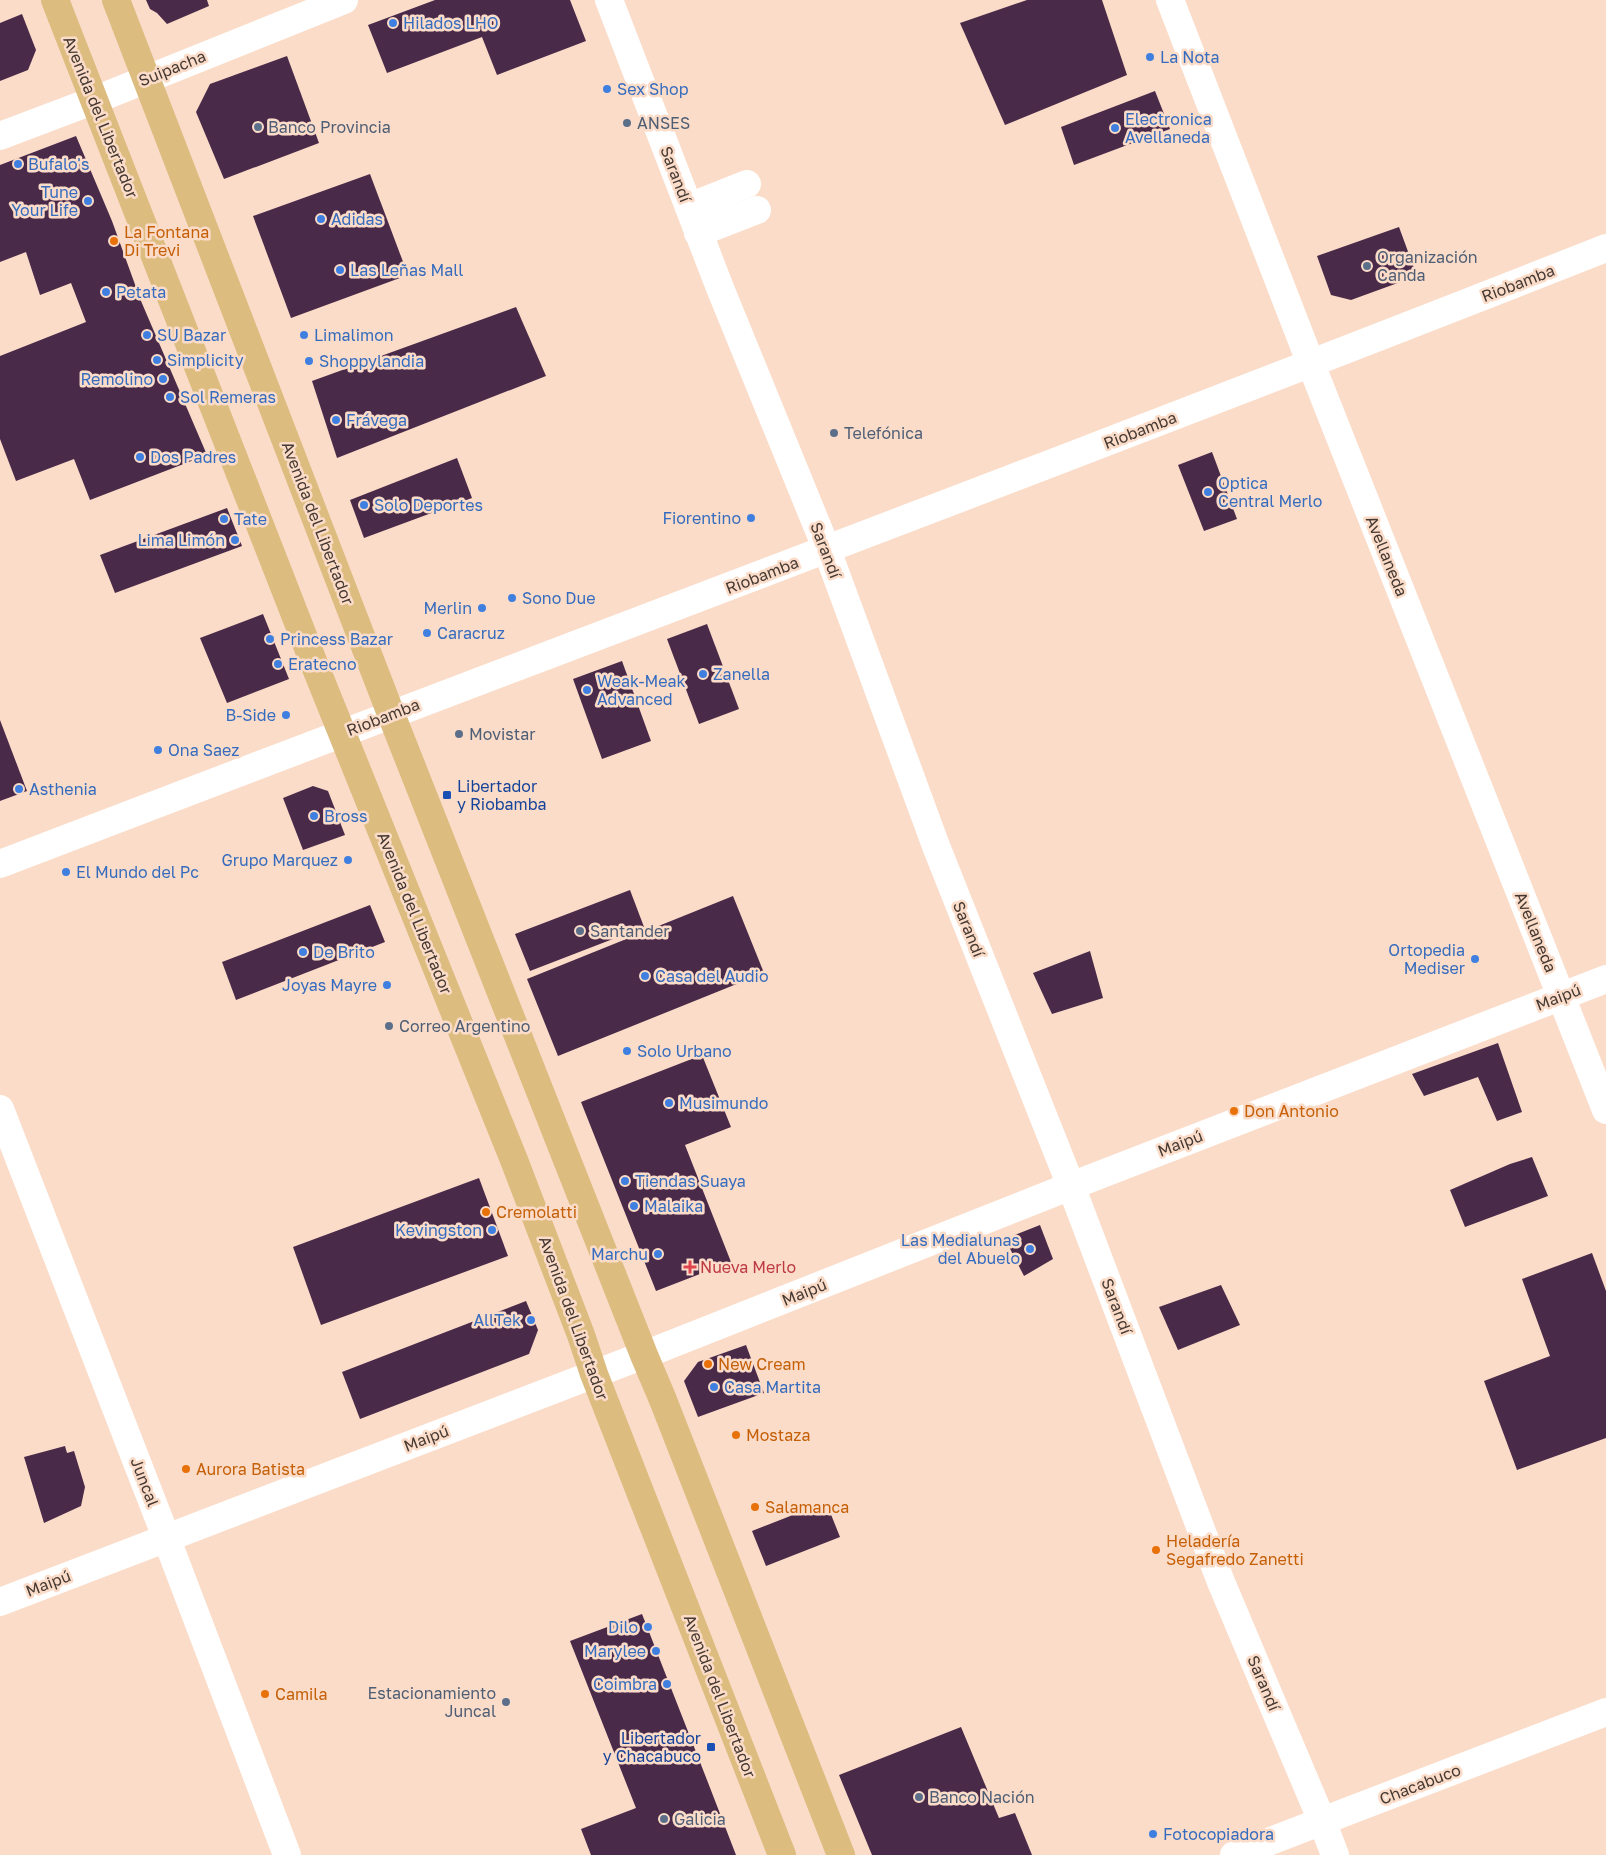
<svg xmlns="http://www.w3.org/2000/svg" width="1606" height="1855" viewBox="0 0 1606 1855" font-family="'Golos Text',sans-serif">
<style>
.building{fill:#4a2a49}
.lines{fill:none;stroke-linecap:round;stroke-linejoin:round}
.minor{stroke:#fff;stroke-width:28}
.major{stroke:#ddbc80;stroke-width:28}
.shop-dot{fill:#3f7fe0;stroke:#fbdcc9;stroke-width:2}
.service-dot{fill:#5c6f8a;stroke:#fbdcc9;stroke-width:2}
.food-dot{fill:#e8710a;stroke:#fbdcc9;stroke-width:2}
.transit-dot{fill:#1a4fb4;stroke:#fbdcc9;stroke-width:2}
.health-dot{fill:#e0444e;stroke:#fbdcc9;stroke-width:2}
.labels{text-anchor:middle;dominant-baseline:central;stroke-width:5;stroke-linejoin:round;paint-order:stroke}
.shop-label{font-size:16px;fill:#366cbe;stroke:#fbdcc9;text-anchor:start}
.street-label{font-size:16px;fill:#453932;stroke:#fbdcc9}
.service-label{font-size:16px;fill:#4e5e75;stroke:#fbdcc9;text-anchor:start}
.food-label{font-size:16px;fill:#c56008;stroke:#fbdcc9;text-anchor:start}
.transit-label{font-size:16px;fill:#164399;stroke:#fbdcc9;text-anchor:start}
.health-label{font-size:16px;fill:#be3a42;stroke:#fbdcc9;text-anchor:start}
</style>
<rect width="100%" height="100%" fill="#fbdcc9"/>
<g class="building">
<polygon points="146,0 207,0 209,6 167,24 157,13 150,9"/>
<polygon points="435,0 570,0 586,41 497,75 482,37 387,73 368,25"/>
<polygon points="1027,0 1102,0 1127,75 1005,125 960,23"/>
<polygon points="22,14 36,50 28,70 0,81 0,23"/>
<polygon points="287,56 319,143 224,179 196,112 210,84"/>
<polygon points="1155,91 1170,129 1074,165 1061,127"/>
<polygon points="76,136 112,221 141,301 207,455 90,500 74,459 16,481 0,439 0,356 86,322 71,283 40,295 26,252 0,262 0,165"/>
<polygon points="370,174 408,275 291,318 253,216"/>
<polygon points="1399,227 1417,276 1351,300 1331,295 1317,256"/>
<polygon points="516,307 546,376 337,458 312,381"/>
<polygon points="1212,452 1237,519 1204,531 1178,465"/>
<polygon points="457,458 472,498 364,538 350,500"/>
<polygon points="227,508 242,546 115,593 100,555"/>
<polygon points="263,614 289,679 227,703 200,638"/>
<polygon points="707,624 739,709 699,724 667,639"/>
<polygon points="622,661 651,741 602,759 573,679"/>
<polygon points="0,720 27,791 0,801"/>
<polygon points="313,786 328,791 345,835 303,850 283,798"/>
<polygon points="630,890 644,927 530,971 515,934"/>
<polygon points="733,896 764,973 558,1056 527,979"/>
<polygon points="370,905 385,942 236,1000 222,962"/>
<polygon points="1090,951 1103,998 1052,1014 1033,973"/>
<polygon points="1498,1043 1522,1112 1497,1121 1478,1077 1424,1096 1412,1074"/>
<polygon points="702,1055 731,1127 685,1145 731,1262 656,1291 581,1102"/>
<polygon points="1532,1157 1548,1196 1465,1227 1450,1190 1510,1164"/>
<polygon points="479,1178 508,1256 321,1325 293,1247"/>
<polygon points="1040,1225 1053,1259 1024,1276 1005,1239"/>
<polygon points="1592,1253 1606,1291 1606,1438 1517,1470 1484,1381 1550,1356 1522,1279"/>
<polygon points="1221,1285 1240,1325 1178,1350 1159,1307"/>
<polygon points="526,1301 538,1330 529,1354 360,1419 342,1372"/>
<polygon points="746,1345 764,1393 698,1417 684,1381 698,1362"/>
<polygon points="65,1446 67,1453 74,1451 85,1487 81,1506 44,1523 24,1457"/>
<polygon points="826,1502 840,1537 766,1566 752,1531"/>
<polygon points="642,1614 707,1780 736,1855 591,1855 581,1829 636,1808 570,1641"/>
<polygon points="961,1727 999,1818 1015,1813 1032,1855 872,1855 839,1775"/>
</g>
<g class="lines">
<g class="minor">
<polyline points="609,0 720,288 827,550 936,846 1071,1186 1221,1582 1322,1821 1335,1855"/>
<polyline points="1170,0 1311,364 1606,1110"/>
<polyline points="0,136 95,100 344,0"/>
<polyline points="689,207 747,184"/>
<polyline points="698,233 757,210"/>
<path d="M0,864c535,-205 1073,-406 1606,-616"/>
<polyline points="0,1109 166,1537 287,1855"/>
<polyline points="0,1602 644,1355 1071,1186 1606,979"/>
<polyline points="1234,1855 1606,1712"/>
</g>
<g class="major">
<polyline points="55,0 313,661 514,1160 581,1335 594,1374 782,1855"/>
<polyline points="116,0 391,714 644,1355 663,1400 841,1855"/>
</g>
</g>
<g class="shop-dot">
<circle cx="393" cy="23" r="5"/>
<circle cx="1150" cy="57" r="5"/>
<circle cx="607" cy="89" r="5"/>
<circle cx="1115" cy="128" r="5"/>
<circle cx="18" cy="164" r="5"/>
<circle cx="88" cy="201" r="5"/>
<circle cx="321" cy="219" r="5"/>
<circle cx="340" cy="270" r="5"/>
<circle cx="106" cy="292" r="5"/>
<circle cx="147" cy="335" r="5"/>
<circle cx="304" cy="335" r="5"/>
<circle cx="157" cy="360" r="5"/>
<circle cx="309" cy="361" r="5"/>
<circle cx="163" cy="379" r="5"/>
<circle cx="170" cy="397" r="5"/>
<circle cx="336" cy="420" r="5"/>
<circle cx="140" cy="457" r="5"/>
<circle cx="1208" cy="492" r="5"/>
<circle cx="364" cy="505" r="5"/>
<circle cx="751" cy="518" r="5"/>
<circle cx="224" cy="519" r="5"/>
<circle cx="235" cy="540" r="5"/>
<circle cx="512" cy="598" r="5"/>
<circle cx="482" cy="608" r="5"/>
<circle cx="427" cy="633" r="5"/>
<circle cx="270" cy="639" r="5"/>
<circle cx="278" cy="664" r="5"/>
<circle cx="703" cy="674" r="5"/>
<circle cx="587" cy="690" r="5"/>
<circle cx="286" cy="715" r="5"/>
<circle cx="158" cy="750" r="5"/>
<circle cx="19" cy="789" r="5"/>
<circle cx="314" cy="816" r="5"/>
<circle cx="348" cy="860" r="5"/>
<circle cx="66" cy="872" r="5"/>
<circle cx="303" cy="952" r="5"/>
<circle cx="1475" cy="959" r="5"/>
<circle cx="645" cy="976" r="5"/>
<circle cx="387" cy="985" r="5"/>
<circle cx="627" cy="1051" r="5"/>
<circle cx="669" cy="1103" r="5"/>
<circle cx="625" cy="1181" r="5"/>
<circle cx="634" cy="1206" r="5"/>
<circle cx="492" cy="1230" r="5"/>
<circle cx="1030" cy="1249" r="5"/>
<circle cx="658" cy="1254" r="5"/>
<circle cx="531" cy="1320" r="5"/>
<circle cx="714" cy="1387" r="5"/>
<circle cx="648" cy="1627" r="5"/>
<circle cx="656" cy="1651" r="5"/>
<circle cx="667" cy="1684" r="5"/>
<circle cx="1153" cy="1834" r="5"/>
</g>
<g class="service-dot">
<circle cx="627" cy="123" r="5"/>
<circle cx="258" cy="127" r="5"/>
<circle cx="1367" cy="266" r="5"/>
<circle cx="834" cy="433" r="5"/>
<circle cx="459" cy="734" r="5"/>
<circle cx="580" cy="931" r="5"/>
<circle cx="389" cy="1026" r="5"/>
<circle cx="506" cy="1702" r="5"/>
<circle cx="919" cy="1797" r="5"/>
<circle cx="664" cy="1819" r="5"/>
</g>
<g class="food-dot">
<circle cx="114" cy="241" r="5"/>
<circle cx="1234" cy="1111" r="5"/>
<circle cx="486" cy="1212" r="5"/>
<circle cx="708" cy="1364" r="5"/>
<circle cx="736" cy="1435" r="5"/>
<circle cx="186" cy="1469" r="5"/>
<circle cx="755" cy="1507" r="5"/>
<circle cx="1156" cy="1550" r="5"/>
<circle cx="265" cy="1694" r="5"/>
</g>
<g class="transit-dot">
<rect x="442" y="790" width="10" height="10" rx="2.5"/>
<rect x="706" y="1742" width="10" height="10" rx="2.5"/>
</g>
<path class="health-dot" d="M687.5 1259.5h5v5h5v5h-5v5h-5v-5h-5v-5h5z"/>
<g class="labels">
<g class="shop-label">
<text x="403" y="23">Hilados LHO</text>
<text x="1160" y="57">La Nota</text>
<text x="617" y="89">Sex Shop</text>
<text x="1125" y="119">Electronica<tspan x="1125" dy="18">Avellaneda</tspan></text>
<text x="28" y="164">Bufalo's</text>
<text x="78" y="192" text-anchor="end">Tune<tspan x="78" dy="18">Your Life</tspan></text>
<text x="331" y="219">Adidas</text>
<text x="350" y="270">Las Leñas Mall</text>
<text x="116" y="292">Petata</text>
<text x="157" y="335">SU Bazar</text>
<text x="314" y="335">Limalimon</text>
<text x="167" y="360">Simplicity</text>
<text x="319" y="361">Shoppylandia</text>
<text x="153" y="379" text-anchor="end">Remolino</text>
<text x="180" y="397">Sol Remeras</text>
<text x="346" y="420">Frávega</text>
<text x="150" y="457">Dos Padres</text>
<text x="1218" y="483">Optica<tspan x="1218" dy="18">Central Merlo</tspan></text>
<text x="374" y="505">Solo Deportes</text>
<text x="741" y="518" text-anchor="end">Fiorentino</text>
<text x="234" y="519">Tate</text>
<text x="225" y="540" text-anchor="end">Lima Limón</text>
<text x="522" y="598">Sono Due</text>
<text x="472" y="608" text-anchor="end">Merlin</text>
<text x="437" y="633">Caracruz</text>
<text x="280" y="639">Princess Bazar</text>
<text x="288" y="664">Eratecno</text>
<text x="713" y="674">Zanella</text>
<text x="597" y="681">Weak-Meak<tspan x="597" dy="18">Advanced</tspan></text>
<text x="276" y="715" text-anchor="end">B-Side</text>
<text x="168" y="750">Ona Saez</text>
<text x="29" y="789">Asthenia</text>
<text x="324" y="816">Bross</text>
<text x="338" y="860" text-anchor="end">Grupo Marquez</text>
<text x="76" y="872">El Mundo del Pc</text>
<text x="1465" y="950" text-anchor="end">Ortopedia<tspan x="1465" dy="18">Mediser</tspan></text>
<text x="313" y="952">De Brito</text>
<text x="655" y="976">Casa del Audio</text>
<text x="377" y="985" text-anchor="end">Joyas Mayre</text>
<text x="637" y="1051">Solo Urbano</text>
<text x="679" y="1103">Musimundo</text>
<text x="635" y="1181">Tiendas Suaya</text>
<text x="644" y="1206">Malaika</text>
<text x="482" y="1230" text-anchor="end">Kevingston</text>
<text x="1020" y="1240" text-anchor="end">Las Medialunas<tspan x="1020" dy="18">del Abuelo</tspan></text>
<text x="648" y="1254" text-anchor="end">Marchu</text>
<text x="521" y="1320" text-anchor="end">AllTek</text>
<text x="724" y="1387">Casa Martita</text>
<text x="638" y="1627" text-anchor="end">Dilo</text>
<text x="646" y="1651" text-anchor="end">Marylee</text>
<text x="657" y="1684" text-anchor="end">Coimbra</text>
<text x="1163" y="1834">Fotocopiadora</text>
</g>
<g class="street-label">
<text transform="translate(172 68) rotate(-22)">Suipacha</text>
<text transform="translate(101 117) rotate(68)">Avenida del Libertador</text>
<text transform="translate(676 174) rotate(69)">Sarandí</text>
<text transform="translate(1518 283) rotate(-21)">Riobamba</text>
<text transform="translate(1140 430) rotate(-21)">Riobamba</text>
<text transform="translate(318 523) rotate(69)">Avenida del Libertador</text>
<text transform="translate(826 550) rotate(69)">Sarandí</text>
<text transform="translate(1387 556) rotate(68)">Avellaneda</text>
<text transform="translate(762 575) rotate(-21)">Riobamba</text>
<text transform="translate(383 717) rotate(-21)">Riobamba</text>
<text transform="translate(415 913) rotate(68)">Avenida del Libertador</text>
<text transform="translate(969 929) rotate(68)">Sarandí</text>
<text transform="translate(1536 932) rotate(68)">Avellaneda</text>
<text transform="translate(1558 997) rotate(-21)">Maipú</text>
<text transform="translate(1180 1143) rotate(-21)">Maipú</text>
<text transform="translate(804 1292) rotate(-22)">Maipú</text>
<text transform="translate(1117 1306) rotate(69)">Sarandí</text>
<text transform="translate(574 1318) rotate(70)">Avenida del Libertador</text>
<text transform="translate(426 1438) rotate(-21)">Maipú</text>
<text transform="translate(145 1482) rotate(69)">Juncal</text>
<text transform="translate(48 1583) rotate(-21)">Maipú</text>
<text transform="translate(1264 1683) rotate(67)">Sarandí</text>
<text transform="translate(720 1696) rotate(69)">Avenida del Libertador</text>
<text transform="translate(1420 1784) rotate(-21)">Chacabuco</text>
</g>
<g class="service-label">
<text x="637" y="123">ANSES</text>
<text x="268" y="127">Banco Provincia</text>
<text x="1377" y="257">Organización<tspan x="1377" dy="18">Canda</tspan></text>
<text x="844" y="433">Telefónica</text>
<text x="469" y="734">Movistar</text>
<text x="590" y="931">Santander</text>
<text x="399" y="1026">Correo Argentino</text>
<text x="496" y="1693" text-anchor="end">Estacionamiento<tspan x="496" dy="18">Juncal</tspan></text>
<text x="929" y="1797">Banco Nación</text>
<text x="674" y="1819">Galicia</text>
</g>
<g class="food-label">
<text x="124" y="232">La Fontana<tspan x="124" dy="18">Di Trevi</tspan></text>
<text x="1244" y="1111">Don Antonio</text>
<text x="496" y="1212">Cremolatti</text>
<text x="718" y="1364">New Cream</text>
<text x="746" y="1435">Mostaza</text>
<text x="196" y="1469">Aurora Batista</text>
<text x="765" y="1507">Salamanca</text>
<text x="1166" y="1541">Heladería<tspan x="1166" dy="18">Segafredo Zanetti</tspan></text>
<text x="275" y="1694">Camila</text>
</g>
<g class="transit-label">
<text x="457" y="786">Libertador<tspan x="457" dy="18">y Riobamba</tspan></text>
<text x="701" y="1738" text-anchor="end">Libertador<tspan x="701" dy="18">y Chacabuco</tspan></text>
</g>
<g class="health-label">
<text x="700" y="1267">Nueva Merlo</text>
</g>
</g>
</svg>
